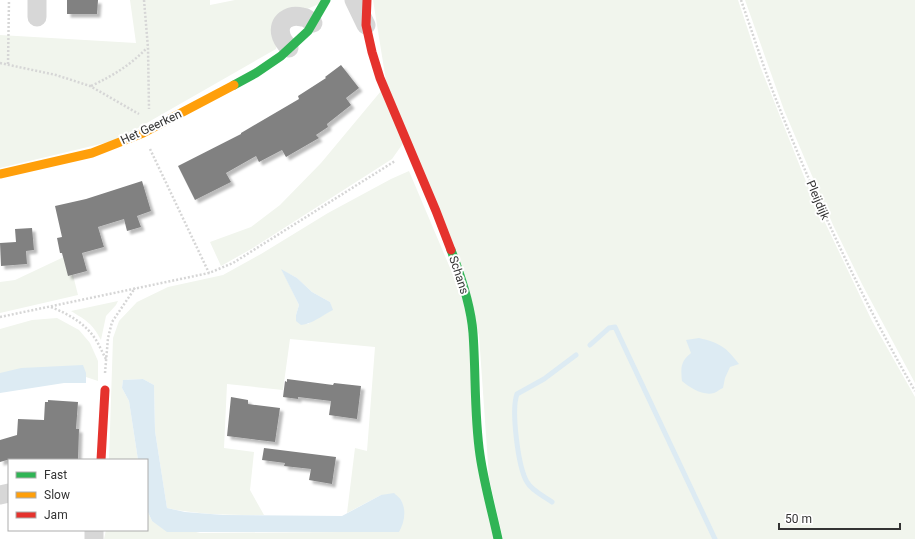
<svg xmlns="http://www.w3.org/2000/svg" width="915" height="539" viewBox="0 0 915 539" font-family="Roboto,sans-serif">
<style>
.green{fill:#f1f5ed;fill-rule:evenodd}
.water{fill:#ddebf3}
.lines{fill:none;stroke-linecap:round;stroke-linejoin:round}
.stream{stroke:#ddebf3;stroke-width:5}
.building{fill:#818181;filter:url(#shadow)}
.path{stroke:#d6d6d6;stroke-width:2.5;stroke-dasharray:2 2;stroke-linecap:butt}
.street{stroke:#d7d7d7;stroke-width:19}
.fast{stroke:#30b455;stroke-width:9}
.slow{stroke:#ff9f0a;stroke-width:9}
.jam{stroke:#e5322d;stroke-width:9}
.labels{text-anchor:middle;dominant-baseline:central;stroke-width:4;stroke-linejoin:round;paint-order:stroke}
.street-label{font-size:12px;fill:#333;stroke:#fff}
</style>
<defs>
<filter id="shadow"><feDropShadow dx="3.5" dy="3.5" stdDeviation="1" flood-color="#0004"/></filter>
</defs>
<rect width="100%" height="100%" fill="#fff"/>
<g class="green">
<polygon points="130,0 210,0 210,5 235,0 322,0 321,3 305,10 277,44 276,49 117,140 0,168 0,35 136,43"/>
<polygon points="373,0 738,0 760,66 809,189 872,321 915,397 915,539 503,539 489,478 479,335 386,81"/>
<polygon points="745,0 915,0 915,383 863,286 833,225 784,110"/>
<polygon points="381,91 404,142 392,159 253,248 221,266 210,242 251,227 280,205 321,163"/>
<path d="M409,171l58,137 26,231h-389l2,-9h41v-20l5,11 48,12 145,-1 58,-26 -2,-6 -20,-5 -34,18 8,-65 12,3 8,-104 -85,-8 -7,51 -56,-6 -3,64 30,4 -4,38 14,25c-33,0 -65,0 -97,-7l-12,-77 -1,-46 -11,-6 -20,1 -1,8 7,13 9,59h-29l4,-122 6,-17 18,-19 31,-15 55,-12 38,-21 67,-41 63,-34zM282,270l15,8 15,14 18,10 2,8 -20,11 -4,3 -12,-9 3,-10z"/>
<polygon points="68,255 78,295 0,313 0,282 15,280"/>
<path d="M118,301l-2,4 -10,11 -5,24c-9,-17 -14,-19 -30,-29z"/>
<polygon points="57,318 79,330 90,343 98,361 98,381 86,377 86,373 0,373 0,329 32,320"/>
</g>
<g class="water">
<path d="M281,269l16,9 15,14 18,10 3,8c-10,5 -21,14 -32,15l-5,-4v-6l3,-10z"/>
<path d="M699,338c21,5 27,9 40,26l-9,3 -5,11 -2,10c-3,1 -6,4 -9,5 -11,3 -24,-5 -32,-12 -1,-13 -2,-19 9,-28l-5,-13z"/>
<polygon points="83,365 86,373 86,383 64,383 0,393 0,373 21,368"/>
<path d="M143,379l11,6 1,46 12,77 18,4 38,3 119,1 39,-21 13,-2c2,2 6,5 7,7 6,11 3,23 -2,32h-232l-15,-11 -5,-11v-50h-9l-9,-59 -7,-13 1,-8z"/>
</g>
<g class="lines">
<g class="stream">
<polyline points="590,345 609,328 615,327 715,539"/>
<path d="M552,502c-8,-6 -20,-11 -25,-20 -9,-15 -16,-72 -10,-88l27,-15 32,-24"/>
</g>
</g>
<g class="building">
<polygon points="67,0 98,0 97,14 67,14"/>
<polygon points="341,65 359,88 346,98 351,105 327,124 328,127 316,135 319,138 286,157 282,150 259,162 256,156 226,173 231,182 195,200 178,166 241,134 241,133 299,99 298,96 326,78 325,77"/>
<polygon points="142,181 151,211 137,216 141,227 127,231 124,219 98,227 104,247 82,253 87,271 68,276 62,253 60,253 57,238 62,237 55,206 86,199"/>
<polygon points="32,228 34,250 26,251 27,264 1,266 0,243 16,242 15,229"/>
<polygon points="287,379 333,385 334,383 361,386 357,419 329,415 331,401 298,397 298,399 283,397 285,381 287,382"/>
<polygon points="231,397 248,400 248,404 280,408 275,442 227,436"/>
<polygon points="48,400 78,402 76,429 79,429 78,460 7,460 0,462 0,440 17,435 18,419 44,420 45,402 48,402"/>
<polygon points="264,448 336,457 332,484 309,480 311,469 284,466 285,463 262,460"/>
</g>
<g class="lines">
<g class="path">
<polyline points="144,0 148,48 149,109"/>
<path d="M741,0c13,37 25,75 40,112 38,95 82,189 134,279"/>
<polyline points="0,63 56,75 90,86 139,114"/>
<polyline points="8,64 9,0"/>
<path d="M91,86c23,-11 38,-20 56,-38"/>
<polyline points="150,149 209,273"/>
<path d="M51,307c17,7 32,15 43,30 5,7 8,15 12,22"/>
<polyline points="0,317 209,273 233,263 395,161"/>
<polyline points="105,373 108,338 112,322 135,288"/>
</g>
<g class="street">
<polyline points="37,0 37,17"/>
<polyline points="354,0 366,25"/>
<path d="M289,48c-3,-4 -7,-8 -8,-13 -4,-14 9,-21 21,-18 4,0 7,3 11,6"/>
<polyline points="0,495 9,493"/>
<polyline points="94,539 94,530"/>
</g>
<g class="fast">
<polyline points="234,85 256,73 281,56 308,31 326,0"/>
<path d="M451,250c10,26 20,55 22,83 3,41 1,82 7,122 4,28 12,56 18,84"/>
</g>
<polyline class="slow" points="0,174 92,153 143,133 234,85"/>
<g class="jam">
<polyline points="367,0 366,25 372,52 380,78 436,211 451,250"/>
<polyline points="101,460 105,390"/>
</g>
</g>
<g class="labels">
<g class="street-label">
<text transform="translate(151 127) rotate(-25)">Het Geerken</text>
<text transform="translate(818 200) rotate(67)">Pleijdijk</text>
<text transform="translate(459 275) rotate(72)">Schans</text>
</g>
</g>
<rect x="8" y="459" width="140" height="72" fill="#ffffff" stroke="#adadad"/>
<rect x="16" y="472" width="20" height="6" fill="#30b455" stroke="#adadad"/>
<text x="44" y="479" font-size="12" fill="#333333">Fast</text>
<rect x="16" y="492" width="20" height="6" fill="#ff9f0a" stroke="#adadad"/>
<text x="44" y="499" font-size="12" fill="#333333">Slow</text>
<rect x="16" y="512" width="20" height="6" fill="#e5322d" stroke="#adadad"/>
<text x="44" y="519" font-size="12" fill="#333333">Jam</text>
<path d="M779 523v6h121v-6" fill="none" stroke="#333333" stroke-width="2"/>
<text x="785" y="523" font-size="12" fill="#333333" stroke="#ffffff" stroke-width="3" paint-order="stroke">50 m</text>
</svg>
